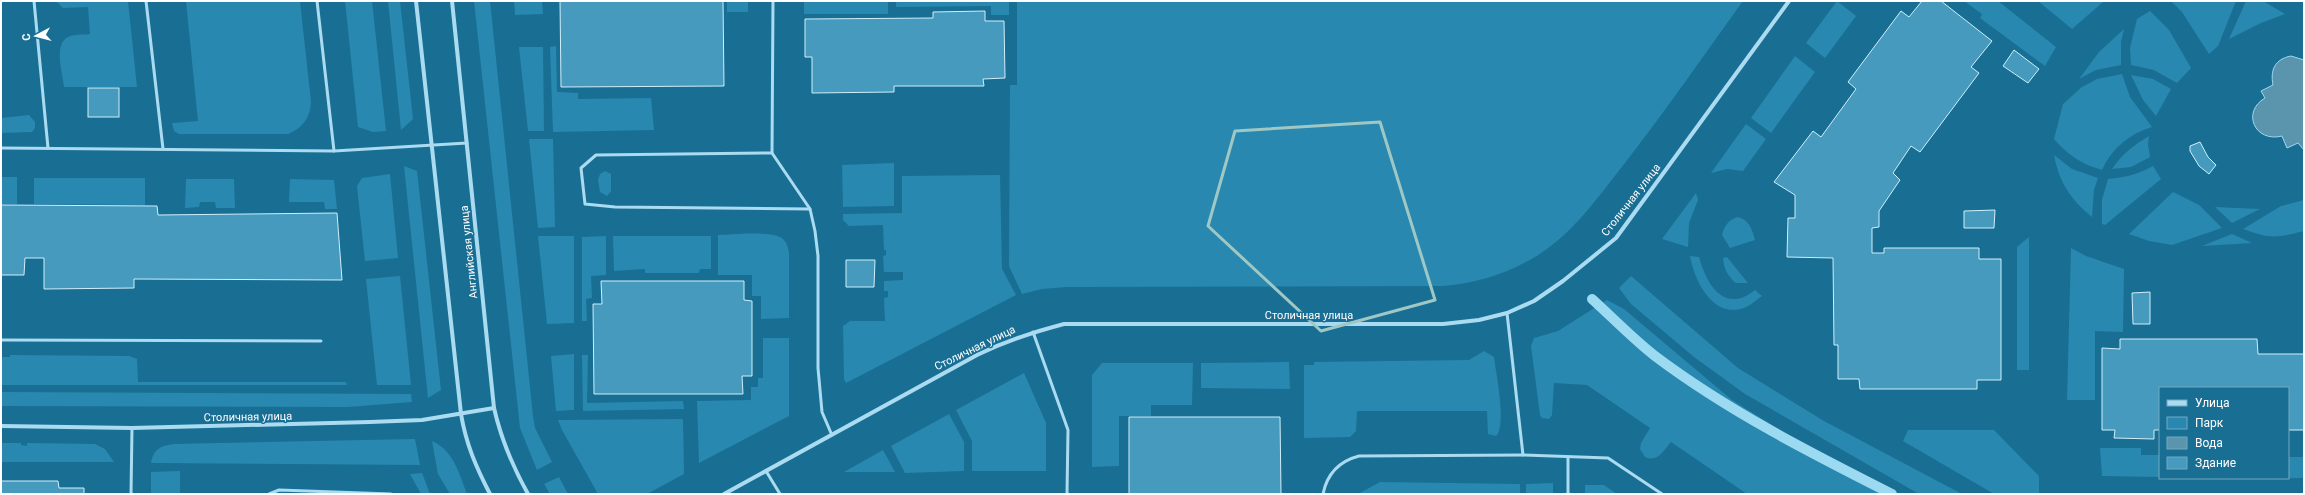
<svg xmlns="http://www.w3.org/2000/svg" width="2305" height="495" viewBox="0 0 2305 495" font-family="Roboto,sans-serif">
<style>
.green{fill:#2888b0}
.water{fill:#5a94ad;stroke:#9cdaf2}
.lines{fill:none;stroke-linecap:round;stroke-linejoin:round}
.stream{stroke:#9cdaf2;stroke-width:10}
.building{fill:#459abd;stroke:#d0effb}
.lane{stroke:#aadbf0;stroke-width:3}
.street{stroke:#aadbf0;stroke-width:4}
.marked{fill:none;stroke:#9fc8c5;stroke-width:3;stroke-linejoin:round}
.labels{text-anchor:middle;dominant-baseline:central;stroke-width:3;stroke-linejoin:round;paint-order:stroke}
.street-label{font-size:11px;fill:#fff;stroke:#196e94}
</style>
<rect width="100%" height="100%" fill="#196e94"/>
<g class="green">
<path d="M56,1h72l9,86h-73c-1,-13 -11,-43 4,-50 5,-3 15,-2 22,-3l-2,-27 -25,1z"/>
<path d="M186,1h114l11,101c-1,16 -8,26 -23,32h-109l-5,-3 -2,-8 26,-2z"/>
<polygon points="345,1 372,1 386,131 373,132 358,127"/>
<polygon points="388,1 400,1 413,119 401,130"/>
<polygon points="474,1 490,1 533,416 535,428 552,462 537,470 520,428"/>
<polygon points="514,1 542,1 543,14 515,15"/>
<rect x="727" y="1" width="21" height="11"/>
<rect x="804" y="1" width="84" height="13"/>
<polygon points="896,1 1009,1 1009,15 991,15 991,6 896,7"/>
<path d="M1017,1h726c-39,54 -77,109 -118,162 -27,34 -52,71 -90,94 -29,17 -58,26 -91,29l-377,1 -25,2 -20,5 -13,-28 1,-181h7z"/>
<polygon points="1837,1 1856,16 1825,58 1806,43"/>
<polygon points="1964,1 1998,1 2056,47 2045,66 1980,18 1982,14"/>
<polygon points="2038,1 2101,1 2103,2 2072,29"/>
<polygon points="2171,1 2236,1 2218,46 2209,54 2182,12"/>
<polygon points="2246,1 2263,1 2285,14 2261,23 2229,39"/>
<polygon points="2150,11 2169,30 2191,68 2177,83 2154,70 2131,65 2130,48 2137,19"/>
<polygon points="2124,29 2121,42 2121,65 2096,70 2079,79 2099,52"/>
<polygon points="556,46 557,92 578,93 578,99 651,98 654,130 553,132 550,47"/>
<polygon points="519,47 543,47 544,131 528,131"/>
<polygon points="1795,56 1815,72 1771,133 1751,118"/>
<path d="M2122,74l8,23 22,30c-23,7 -40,21 -50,43 -21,-6 -34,-15 -48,-31l9,-35 19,-17 15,-8z"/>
<polygon points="2131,75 2153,79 2171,89 2156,116 2143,100"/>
<polygon points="29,115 35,122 35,128 32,132 1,133 1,118"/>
<polygon points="1746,124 1766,139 1743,171 1727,169 1711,173"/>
<path d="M2149,136l-1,8 2,13 -19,10 -19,2c10,-15 22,-24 37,-33z"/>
<polygon points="529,139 553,139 555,227 538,228"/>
<path d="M2054,155l18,14 26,9 -4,12 -2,27c-21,-17 -33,-35 -38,-62z"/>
<polygon points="894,163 894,206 843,207 842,165"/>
<polygon points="404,166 417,171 441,390 428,398"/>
<path d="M2153,166l8,13 -56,46 -3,-1v-24l6,-21c17,-2 29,-4 45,-13z"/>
<polygon points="605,171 611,174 611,191 607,196 600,192 598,180 600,174"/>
<polygon points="390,174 398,258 365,261 357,186 362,178"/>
<polygon points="1000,175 1002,269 1016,295 846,383 844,379 843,326 850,321 885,321 884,298 888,297 888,291 884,291 884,281 903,280 903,272 884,272 883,256 886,255 886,250 884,250 883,225 849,226 843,220 843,214 902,213 902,176"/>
<rect x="1" y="177" width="16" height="27"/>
<polygon points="34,178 145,178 145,205 34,204"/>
<polygon points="186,179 234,179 235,208 216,208 215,202 200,202 199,207 185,208"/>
<polygon points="290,179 334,180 337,209 325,209 324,202 289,202"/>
<polygon points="2173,192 2199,205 2222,228 2172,245 2149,241 2129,234"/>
<polygon points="1696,193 1698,200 1689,223 1688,247 1662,239"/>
<path d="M2304,200v31c-28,7 -34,8 -61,-2l38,-23z"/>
<polygon points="2215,207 2260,209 2232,223"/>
<path d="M1738,217c11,3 14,12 17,23l-25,8 -8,-13c2,-9 7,-16 16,-18z"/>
<polygon points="2232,234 2252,243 2202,246"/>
<path d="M718,235c13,0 55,-5 65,4 4,4 5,8 6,14v65l-28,1v-23h-9v-21h-34z"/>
<polygon points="538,236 574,236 574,323 547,324"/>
<polygon points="606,236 606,275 591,276 592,298 586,299 587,321 582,321 582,237"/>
<polygon points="613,236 711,236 711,269 700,269 699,273 645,273 645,269 614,271"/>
<polygon points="2029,237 2029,370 2017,370 2017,247"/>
<polygon points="2071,248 2086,256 2124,269 2123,332 2095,331 2095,400 2067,400"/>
<path d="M1690,256l9,1c8,29 26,57 56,33l7,6c-7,5 -14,12 -22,13 -29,7 -46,-30 -50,-53z"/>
<path d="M1727,257l21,26h-12c-8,-6 -12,-14 -13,-25z"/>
<polygon points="400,276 411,385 377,385 366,279"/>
<polygon points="1631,276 1738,368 1824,421 1962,494 1919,494 1745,394 1694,357 1631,304 1619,288"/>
<path d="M1607,300l17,9 108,91 98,61 61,33h-144l-76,-52c-7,8 -13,21 -26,15l-5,-8 1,-6 9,-15 -63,-43 -33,-2 -2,32 -3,4 -7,-1 -2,-3 -9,-69 3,-8 24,-7z"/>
<polygon points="763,338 789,338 789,416 699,463 697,401 751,400 751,387 758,387 758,378 763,378"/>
<path d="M1484,351l10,6c2,17 13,69 2,79l-8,-2 -1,-23h-130l-1,20 -6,6 -46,1v-73h10v-3l155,-2z"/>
<polygon points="574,354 574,410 556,411 551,356"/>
<polygon points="10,355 129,356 137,359 138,382 346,382 347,385 1,385 1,357 10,357"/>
<polygon points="582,355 588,355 587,403 683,401 684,409 583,411"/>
<polygon points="1289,362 1290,389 1201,388 1201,363"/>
<polygon points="1102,363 1193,363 1192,405 1151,405 1151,416 1119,416 1119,466 1092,467 1092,375"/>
<polygon points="1024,373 1046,423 1046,471 972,471 972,441 956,410"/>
<polygon points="1,392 411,394 412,402 348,407 1,406"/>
<polygon points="949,414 964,442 964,471 905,473 891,446"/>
<polygon points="683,419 684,474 647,494 598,494 562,430 558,420"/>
<polygon points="1908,430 1994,430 2039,476 2039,494 1994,494 1903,441"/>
<path d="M415,439l5,26 -269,-2c2,-14 11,-18 24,-19z"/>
<path d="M432,441c22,10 27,32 35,53h-17l-12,-20z"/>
<polygon points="1,443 21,443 21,445 27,446 27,443 95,444 105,449 114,462 1,462"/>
<polygon points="2100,448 2141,448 2141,455 2160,455 2160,477 2102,476"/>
<polygon points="883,450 895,472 844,472"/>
<polygon points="2288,457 2304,457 2304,478 2234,479 2288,478"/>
<polygon points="180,471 180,494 151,494 151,472"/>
<polygon points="422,473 430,494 421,494 410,474"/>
<polygon points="559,477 568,494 550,494 544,484"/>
<polygon points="1380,482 1520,484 1520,494 1358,494"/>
<polygon points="1553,483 1553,494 1526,494 1526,484"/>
<polygon points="1585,485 1604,485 1617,494 1585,494"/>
</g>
<path class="water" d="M2291,56l13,4v90l-6,-7 -11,5 -5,-12c-27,7 -41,-24 -17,-38l-4,-7 12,-6c-3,-15 2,-26 18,-29z"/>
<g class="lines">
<path class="stream" d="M1592,299c21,19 41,40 63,57 73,55 156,97 237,138"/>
</g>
<g class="building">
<polygon points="560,1 723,1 724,86 561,87"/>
<polygon points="1922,1 1941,1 1992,41 1971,67 1979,73 1920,152 1911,146 1893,173 1900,180 1879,211 1879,227 1872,228 1872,253 1884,253 1884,248 1979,248 1979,259 2001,259 2001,380 1977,380 1977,389 1860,389 1859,379 1838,379 1838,345 1834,345 1833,258 1787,257 1788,218 1795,218 1795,195 1774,182 1813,131 1821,137 1856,89 1848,82 1901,11 1909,17"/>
<polygon points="985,11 985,21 1004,21 1005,78 983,79 984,86 894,86 894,92 812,93 812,57 805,57 805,19 933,18 933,12"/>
<polygon points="2014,50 2039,69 2028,83 2003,66"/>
<rect x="88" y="88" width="31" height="29"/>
<polygon points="2200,142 2208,157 2216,165 2209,174 2199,166 2190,151 2190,146"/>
<polygon points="1,205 157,206 158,215 337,213 342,280 134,279 134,288 44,289 44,258 25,258 24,275 1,275"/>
<polygon points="1995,210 1994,228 1964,228 1964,211"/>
<polygon points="846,260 875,260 874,287 846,287"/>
<polygon points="601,281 744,281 744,300 752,301 752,376 742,376 743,394 594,394 593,304 602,304"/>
<polygon points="2150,292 2150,324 2133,324 2132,293"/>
<polygon points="2120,339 2257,339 2258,354 2304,354 2304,430 2288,430 2288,388 2160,388 2160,430 2154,430 2154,439 2114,438 2115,430 2102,430 2102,348 2120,349"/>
<polygon points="1129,417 1280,417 1281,494 1129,494"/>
<polygon points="1,481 58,481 59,488 84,488 84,494 1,494"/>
</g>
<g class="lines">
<g class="lane">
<polyline points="34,1 48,148"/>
<polyline points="146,1 163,149"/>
<polyline points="317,1 334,151"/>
<polyline points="773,1 772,153 810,209 815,231 818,256 818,368 822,412 831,433"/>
<polyline points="1,148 334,151 467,143"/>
<polyline points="772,153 596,155 581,168 585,204 615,207 810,209"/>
<polyline points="1507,313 1523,455"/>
<polyline points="1033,332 1068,430 1067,494"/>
<polyline points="1,340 321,341"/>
<polyline points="1568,457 1568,494"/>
<polyline points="766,471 780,494"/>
<polyline points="131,494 132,428"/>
<polyline points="269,494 279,490 391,494"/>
<path d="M1323,494c4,-20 17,-33 36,-38l164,-1 85,3 54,36"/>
</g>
<g class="street">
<path d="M416,1l45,413c5,30 15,53 29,80"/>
<path d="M452,1l42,407c7,31 19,59 34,86"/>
<polyline points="1,426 132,428 370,422 422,420 494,408"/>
<path d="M724,494l253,-139c29,-14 56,-23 87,-31h379l36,-4 28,-7 27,-12 29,-20 53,-43 173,-237"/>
</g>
</g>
<path class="marked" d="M1380,122l55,178 -114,31 -113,-105 27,-95z"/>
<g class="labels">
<g class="street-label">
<text transform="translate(1631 200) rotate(-52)">Столичная улица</text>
<text transform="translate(469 252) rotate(-96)">Английская улица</text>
<text x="1309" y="315">Столичная улица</text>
<text transform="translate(975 348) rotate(-26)">Столичная улица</text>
<text transform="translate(248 417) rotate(-1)">Столичная улица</text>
</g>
</g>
<rect width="2305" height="495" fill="none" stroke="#ffffff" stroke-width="4"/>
<rect x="2159" y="387" width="130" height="92" fill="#196e94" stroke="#75a8bf"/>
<rect x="2167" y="400" width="20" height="6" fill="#aadbf0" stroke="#75a8bf"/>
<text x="2195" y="407" font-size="12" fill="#ffffff">Улица</text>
<rect x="2167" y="417" width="20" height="12" fill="#2888b0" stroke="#75a8bf"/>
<text x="2195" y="427" font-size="12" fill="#ffffff">Парк</text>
<rect x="2167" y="437" width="20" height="12" fill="#5a94ad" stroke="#75a8bf"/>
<text x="2195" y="447" font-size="12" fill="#ffffff">Вода</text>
<rect x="2167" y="457" width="20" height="12" fill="#459abd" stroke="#75a8bf"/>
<text x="2195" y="467" font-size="12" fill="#ffffff">Здание</text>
<g transform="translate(36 36) rotate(263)" stroke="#196e94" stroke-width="3" paint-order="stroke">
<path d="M0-3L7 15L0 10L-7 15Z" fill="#ffffff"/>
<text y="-6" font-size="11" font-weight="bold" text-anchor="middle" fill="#ffffff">С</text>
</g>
</svg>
